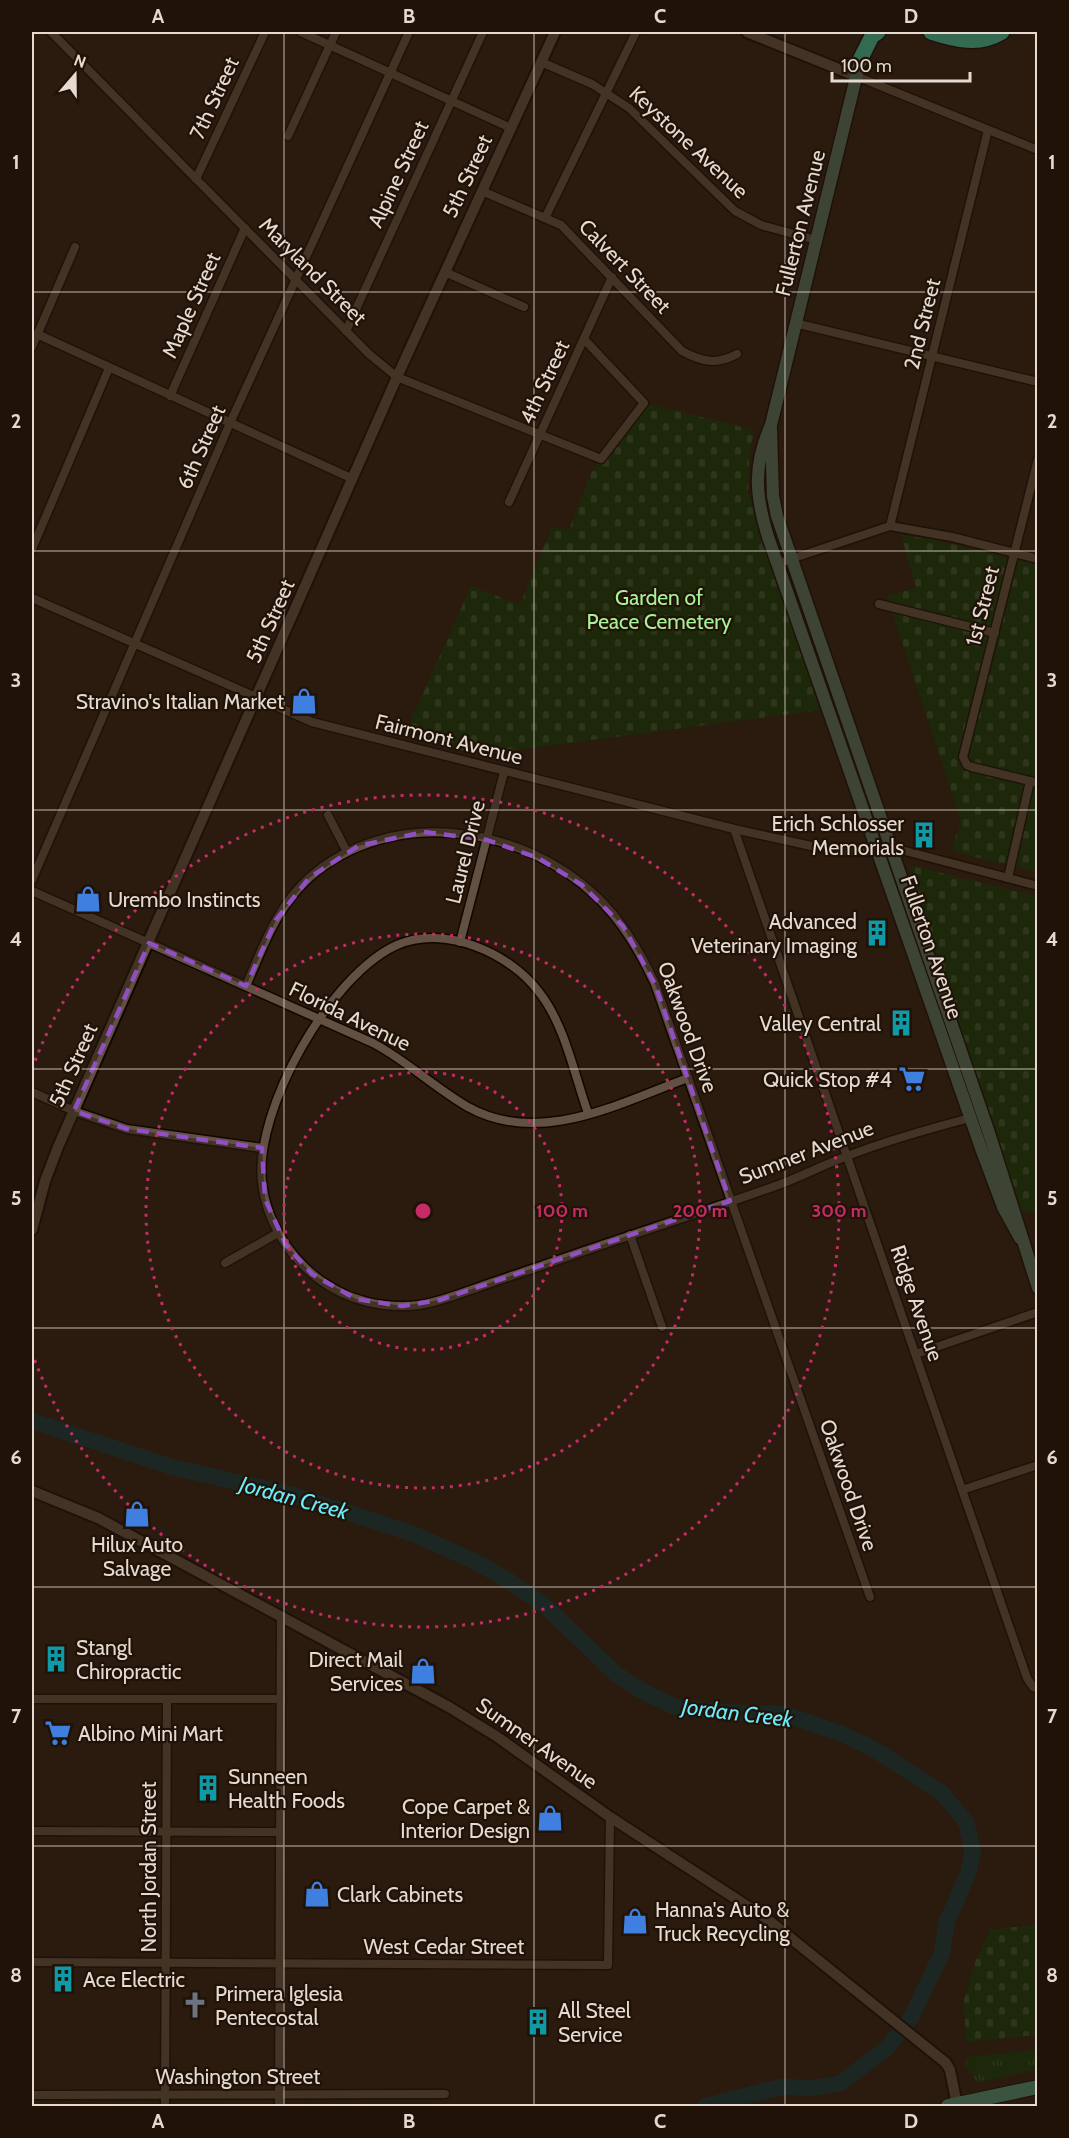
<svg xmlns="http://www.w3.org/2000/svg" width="1069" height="2138" viewBox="0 0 1069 2138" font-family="Cabin,sans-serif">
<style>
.grass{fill:url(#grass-tufts)}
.cemetery{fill:url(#cemetery-stones)}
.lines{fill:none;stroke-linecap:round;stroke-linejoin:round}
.river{stroke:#0d373d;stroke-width:16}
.minor-casing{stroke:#120600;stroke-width:11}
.tertiary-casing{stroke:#120600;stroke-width:14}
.secondary-casing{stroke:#120600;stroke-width:15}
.primary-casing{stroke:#120600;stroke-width:16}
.motorway-casing{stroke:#120600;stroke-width:18}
.minor{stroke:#625142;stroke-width:8}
.tertiary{stroke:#625142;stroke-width:10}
.secondary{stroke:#587660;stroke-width:12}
.primary{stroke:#4f9a7d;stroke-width:14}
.motorway{stroke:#42cba5;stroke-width:15}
.marked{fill:none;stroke:#904fc3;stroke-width:4.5;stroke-dasharray:12 8;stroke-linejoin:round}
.grid{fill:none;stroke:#e4dad1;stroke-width:1.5;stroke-opacity:0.55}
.ring{fill:none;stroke:#c52b67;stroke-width:3;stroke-dasharray:3 6}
.labels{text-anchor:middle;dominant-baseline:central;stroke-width:4.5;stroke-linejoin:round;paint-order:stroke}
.street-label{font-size:21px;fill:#e4dad1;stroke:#201206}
.park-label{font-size:21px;fill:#a4f397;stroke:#201206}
.poi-label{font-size:21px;fill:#e4dad1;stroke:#201206;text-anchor:start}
.water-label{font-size:22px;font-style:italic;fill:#6bebfe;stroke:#201206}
.centre{fill:#c52b67;stroke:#201206;stroke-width:3}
.ring-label{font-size:18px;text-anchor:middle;font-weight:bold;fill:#c52b67;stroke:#201206;stroke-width:4.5;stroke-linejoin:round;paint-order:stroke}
.neatline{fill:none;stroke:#e4dad1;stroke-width:2}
.grid-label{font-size:20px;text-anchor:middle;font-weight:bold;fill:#e4dad1}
</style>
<defs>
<pattern id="grass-tufts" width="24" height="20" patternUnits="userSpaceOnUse" patternTransform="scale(1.5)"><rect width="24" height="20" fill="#0f3808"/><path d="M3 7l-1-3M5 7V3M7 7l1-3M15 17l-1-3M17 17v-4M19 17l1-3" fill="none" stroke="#32542b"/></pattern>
<pattern id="cemetery-stones" width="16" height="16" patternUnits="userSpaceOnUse" patternTransform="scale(1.5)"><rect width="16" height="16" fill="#0f3808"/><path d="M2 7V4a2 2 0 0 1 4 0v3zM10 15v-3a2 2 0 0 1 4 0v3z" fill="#32542b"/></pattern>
</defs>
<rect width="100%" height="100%" fill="#2a1b0e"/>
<polygon class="grass" points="1037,2050 1037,2070 977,2083 965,2065 967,2057"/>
<g class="cemetery">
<polygon points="644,403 754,430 749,457 748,493 821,710 478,755 405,734 471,586 520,605 552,527 569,530 591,473"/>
<polygon points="901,535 931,539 1037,565 1037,872 963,854 952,848 961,821 887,596 916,587"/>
<polygon points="908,865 1037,896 1037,1212 1020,1211"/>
<polygon points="1037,1924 1037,2035 966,2042 964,2000 974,1964 990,1930"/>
</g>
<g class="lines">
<polyline class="river" points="32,1421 172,1467 293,1495 414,1534 480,1564 512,1583 543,1604 616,1674 642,1691 675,1707 718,1712 784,1714 840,1733 872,1748 942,1793 966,1822 973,1851 968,1874 947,1921 942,1953 911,2018 887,2048 841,2083 814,2088 781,2087 705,2106"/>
<g class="minor-casing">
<g id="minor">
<polyline points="51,32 369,354 397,377 601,459 644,403 584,339"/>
<polyline points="301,32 511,128"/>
<polyline points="541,62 592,84 629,108 735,211 761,225 816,240"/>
<polyline points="856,76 1038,150"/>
<polyline points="288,136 336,32"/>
<polyline points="196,179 265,32"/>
<path d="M482,191l79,34 121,126c20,11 35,14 55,3"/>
<polyline points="545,218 636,32"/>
<polyline points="445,272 524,307"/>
<polyline points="795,323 1038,382"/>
<polyline points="346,331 483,32"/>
<polyline points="37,334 353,479"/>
<polyline points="32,347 75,247"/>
<polyline points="170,396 245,228"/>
<polyline points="1038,459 963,757 967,765 972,767 1038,783"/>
<polyline points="509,502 612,277"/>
<polyline points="890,526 988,130"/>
<polyline points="32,549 109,368"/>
<polyline points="779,563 890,526 952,537 1038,559"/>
<polyline points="32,598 312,722 734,829 834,851 877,852"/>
<polyline points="879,604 995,633"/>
<polyline points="328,815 347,852"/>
<polyline points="734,829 1027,1678 1033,1687 1038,1689"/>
<polyline points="890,847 1038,886"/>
<polyline points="1008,878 1030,781"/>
<polyline points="32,880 230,423 409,32"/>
<path d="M32,891l341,152c34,18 62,45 95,64 72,40 151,-4 220,-29"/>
<polyline points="460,942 504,772"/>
<path d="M246,986c17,-39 31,-80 64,-109 81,-71 212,-52 287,20 26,25 43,54 58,87l215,613"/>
<polyline points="32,1092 74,1111 127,1129 262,1148"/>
<path d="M588,1113c-14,-39 -23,-88 -49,-121 -29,-39 -95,-68 -142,-47 -67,30 -143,165 -135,237 4,39 27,75 58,98 29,21 64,29 99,25 20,-3 40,-11 60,-18 28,-10 57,-19 85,-29 72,-25 145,-48 217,-74 21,-8 42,-19 64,-27 40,-16 83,-28 125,-39"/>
<polyline points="630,1235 662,1327"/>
<polyline points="225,1263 278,1233"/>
<polyline points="916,1354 1038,1312"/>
<polyline points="962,1490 1038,1465"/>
<polyline points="32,1699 281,1699"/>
<polyline points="32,1831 280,1832"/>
<polyline points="32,1962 608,1965 610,1817"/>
<polyline points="32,2095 445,2094"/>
<polyline points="165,2106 167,1699"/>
<polyline points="279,2106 281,1616"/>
</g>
</g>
<g class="tertiary-casing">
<g id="tertiary">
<polyline points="747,32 856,76"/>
<polyline points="32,1230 45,1181 58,1147 397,377 555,32"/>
<polyline points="32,1491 98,1518 449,1707 496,1736 610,1817 767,1919 946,2063 950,2070 957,2105"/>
</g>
</g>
<g class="secondary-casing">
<g id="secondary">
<path d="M862,53l-91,372c-18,40 -16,70 -3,112l214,614 21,56 17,31"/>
<polyline points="771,429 773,496 777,516 989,1133 1038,1288"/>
</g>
</g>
<g class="primary-casing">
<polyline id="primary" points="948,2106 1038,2087"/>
</g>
<g class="motorway-casing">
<g id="motorway">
<path d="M931,32c25,8 48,14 71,0"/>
<polyline points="860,60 872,36 878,32"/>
</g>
</g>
<use href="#minor" class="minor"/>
<use href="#tertiary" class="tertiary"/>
<use href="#secondary" class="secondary"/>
<use href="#primary" class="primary"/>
<use href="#motorway" class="motorway"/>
</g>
<path d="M0 0H1069V2138H0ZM424,832l63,8 51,18 44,27 41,41 32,58 75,217 -290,99 -38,6 -46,-7 -44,-25 -26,-29 -21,-46 -3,-51 -135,-19 -53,-18 75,-168 97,43 30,-66 33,-42 49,-32z" fill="#2a1b0e" fill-opacity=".55" fill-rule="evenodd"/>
<path class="marked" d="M424,832l63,8 51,18 44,27 41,41 32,58 75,217 -290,99 -38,6 -46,-7 -44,-25 -26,-29 -21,-46 -3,-51 -135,-19 -53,-18 75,-168 97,43 30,-66 33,-42 49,-32z"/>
<path class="grid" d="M284,32v2074M534,32v2074M785,32v2074M32,292h1006M32,551h1006M32,810h1006M32,1069h1006M32,1328h1006M32,1587h1006M32,1846h1006"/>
<g class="ring">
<circle cx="423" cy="1211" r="139"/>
<circle cx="423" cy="1211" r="277"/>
<path d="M32 1069A416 416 0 1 1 32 1353"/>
</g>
<defs>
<g id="shop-bare" transform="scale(2.07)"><path d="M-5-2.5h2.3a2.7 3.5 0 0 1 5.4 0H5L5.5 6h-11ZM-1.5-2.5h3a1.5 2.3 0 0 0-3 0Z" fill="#3f7fe0" stroke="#201206" stroke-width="2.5" paint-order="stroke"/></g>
<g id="building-bare" transform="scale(2.07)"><path d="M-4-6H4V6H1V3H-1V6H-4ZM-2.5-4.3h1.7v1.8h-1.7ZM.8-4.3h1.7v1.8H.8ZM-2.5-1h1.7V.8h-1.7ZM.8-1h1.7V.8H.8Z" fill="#0f9aa8" stroke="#201206" stroke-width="2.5" paint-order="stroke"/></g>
<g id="supermarket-bare" transform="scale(2.07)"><path d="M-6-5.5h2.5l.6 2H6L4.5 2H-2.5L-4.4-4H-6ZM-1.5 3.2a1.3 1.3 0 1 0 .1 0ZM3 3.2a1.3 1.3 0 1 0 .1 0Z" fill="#3f7fe0" stroke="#201206" stroke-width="2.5" paint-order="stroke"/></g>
<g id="church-bare" transform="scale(2.07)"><path d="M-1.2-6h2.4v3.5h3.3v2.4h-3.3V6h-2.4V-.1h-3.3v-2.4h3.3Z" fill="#6b7280" stroke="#201206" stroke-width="2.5" paint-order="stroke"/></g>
</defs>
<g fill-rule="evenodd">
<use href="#shop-bare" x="304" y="701"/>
<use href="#building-bare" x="924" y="835"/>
<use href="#shop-bare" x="88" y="899"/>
<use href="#building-bare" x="877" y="933"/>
<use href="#building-bare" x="901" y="1023"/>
<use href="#supermarket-bare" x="912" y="1079"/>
<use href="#shop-bare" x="137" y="1514"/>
<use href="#building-bare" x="56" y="1659"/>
<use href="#shop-bare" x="423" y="1671"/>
<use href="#supermarket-bare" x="58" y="1733"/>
<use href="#building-bare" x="208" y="1788"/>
<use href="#shop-bare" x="550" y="1818"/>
<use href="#shop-bare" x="317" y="1894"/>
<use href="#shop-bare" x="635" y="1921"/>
<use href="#building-bare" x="63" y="1979"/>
<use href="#church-bare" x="195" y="2005"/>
<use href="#building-bare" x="538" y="2022"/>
</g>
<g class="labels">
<g class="street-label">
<text transform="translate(214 98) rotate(-65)">7th Street</text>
<text transform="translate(689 142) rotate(43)">Keystone Avenue</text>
<text transform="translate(398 174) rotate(-65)">Alpine Street</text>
<text transform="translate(467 176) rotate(-65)">5th Street</text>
<text transform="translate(800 223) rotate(-76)">Fullerton Avenue</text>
<text transform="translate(625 266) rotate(46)">Calvert Street</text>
<text transform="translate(313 271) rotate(45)">Maryland Street</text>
<text transform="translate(191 305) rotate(-66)">Maple Street</text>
<text transform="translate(922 324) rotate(-76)">2nd Street</text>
<text transform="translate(544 382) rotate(-65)">4th Street</text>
<text transform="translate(201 447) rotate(-66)">6th Street</text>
<text transform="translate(982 606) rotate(-76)">1st Street</text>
<text transform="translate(270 621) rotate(-66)">5th Street</text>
<text transform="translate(449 739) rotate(14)">Fairmont Avenue</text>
<text transform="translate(465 852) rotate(-76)">Laurel Drive</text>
<text transform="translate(932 947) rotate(71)">Fullerton Avenue</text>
<text transform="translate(350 1016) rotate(26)">Florida Avenue</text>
<text transform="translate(688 1027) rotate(70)">Oakwood Drive</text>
<text transform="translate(73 1065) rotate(-66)">5th Street</text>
<text transform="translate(806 1152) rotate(-21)">Sumner Avenue</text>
<text transform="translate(917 1303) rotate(71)">Ridge Avenue</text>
<text transform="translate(849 1485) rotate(71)">Oakwood Drive</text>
<text transform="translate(537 1743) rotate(35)">Sumner Avenue</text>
<text transform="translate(148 1867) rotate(-90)">North Jordan Street</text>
<text x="444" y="1946">West Cedar Street</text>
<text x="238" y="2076">Washington Street</text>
</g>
<g class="park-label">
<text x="659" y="597">Garden of<tspan x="659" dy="24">Peace Cemetery</tspan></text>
</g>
<g class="poi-label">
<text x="284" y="701" text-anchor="end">Stravino's Italian Market</text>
<text x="904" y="823" text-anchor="end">Erich Schlosser<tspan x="904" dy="24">Memorials</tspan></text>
<text x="108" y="899">Urembo Instincts</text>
<text x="857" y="921" text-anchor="end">Advanced<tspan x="857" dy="24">Veterinary Imaging</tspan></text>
<text x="881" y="1023" text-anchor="end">Valley Central</text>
<text x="892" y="1079" text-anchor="end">Quick Stop #4</text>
<text x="137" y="1544" text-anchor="middle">Hilux Auto<tspan x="137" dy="24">Salvage</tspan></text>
<text x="76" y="1647">Stangl<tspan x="76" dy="24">Chiropractic</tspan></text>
<text x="403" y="1659" text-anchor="end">Direct Mail<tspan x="403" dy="24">Services</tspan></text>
<text x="78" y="1733">Albino Mini Mart</text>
<text x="228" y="1776">Sunneen<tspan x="228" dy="24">Health Foods</tspan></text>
<text x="530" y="1806" text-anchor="end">Cope Carpet &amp;<tspan x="530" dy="24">Interior Design</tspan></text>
<text x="337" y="1894">Clark Cabinets</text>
<text x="655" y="1909">Hanna's Auto &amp;<tspan x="655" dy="24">Truck Recycling</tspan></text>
<text x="83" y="1979">Ace Electric</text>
<text x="215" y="1993">Primera Iglesia<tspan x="215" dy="24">Pentecostal</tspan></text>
<text x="558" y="2010">All Steel<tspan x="558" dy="24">Service</tspan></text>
</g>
<g class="water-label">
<text transform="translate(294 1498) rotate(15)">Jordan Creek</text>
<text transform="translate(737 1713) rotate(7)">Jordan Creek</text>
</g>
</g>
<circle cx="423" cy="1211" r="9" class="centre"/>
<g class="ring-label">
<text x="562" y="1217">100 m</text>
<text x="700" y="1217">200 m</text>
<text x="839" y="1217">300 m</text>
</g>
<rect width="1069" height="2138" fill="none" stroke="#201206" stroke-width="66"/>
<g transform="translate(75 75) rotate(20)" stroke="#201206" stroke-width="4.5" paint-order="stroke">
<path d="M0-4.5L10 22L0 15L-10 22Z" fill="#e4dad1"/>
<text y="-9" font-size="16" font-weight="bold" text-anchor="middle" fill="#e4dad1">N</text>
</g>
<path d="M832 72v9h138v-9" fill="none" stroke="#e4dad1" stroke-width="3"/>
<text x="841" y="72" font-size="18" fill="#e4dad1" stroke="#201206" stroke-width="4.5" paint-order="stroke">100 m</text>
<rect x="33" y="33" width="1003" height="2072" class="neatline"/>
<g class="grid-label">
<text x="158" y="23">A</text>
<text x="409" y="23">B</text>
<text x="660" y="23">C</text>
<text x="911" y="23">D</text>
<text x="16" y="169">1</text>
<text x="1052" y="169">1</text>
<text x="16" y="428">2</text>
<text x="1052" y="428">2</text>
<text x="16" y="687">3</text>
<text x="1052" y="687">3</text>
<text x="16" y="946">4</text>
<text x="1052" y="946">4</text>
<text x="16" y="1205">5</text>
<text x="1052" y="1205">5</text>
<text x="16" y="1464">6</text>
<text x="1052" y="1464">6</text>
<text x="16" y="1723">7</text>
<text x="1052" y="1723">7</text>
<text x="16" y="1982">8</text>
<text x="1052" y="1982">8</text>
<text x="158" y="2128">A</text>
<text x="409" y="2128">B</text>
<text x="660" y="2128">C</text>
<text x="911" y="2128">D</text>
</g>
</svg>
